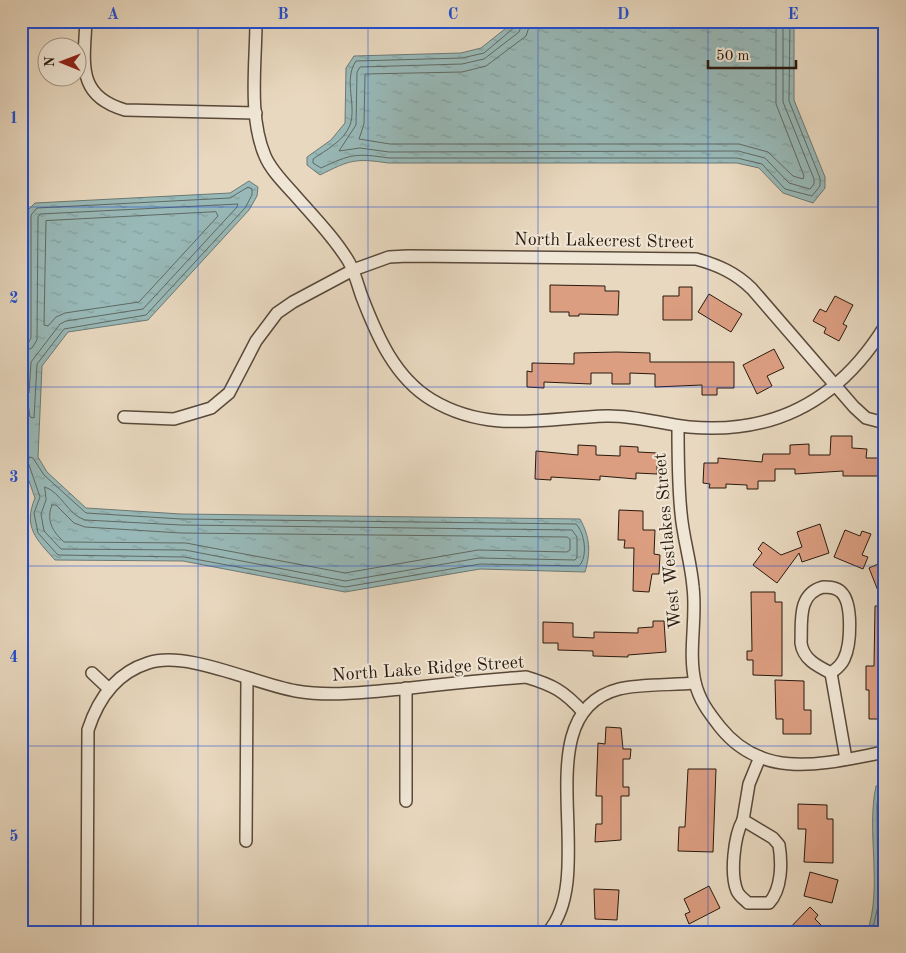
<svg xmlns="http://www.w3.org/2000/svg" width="906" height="953" viewBox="0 0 906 953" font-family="'Old Standard TT',serif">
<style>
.water{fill:url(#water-ripples);stroke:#6c7974}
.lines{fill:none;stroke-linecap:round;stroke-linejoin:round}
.shore{stroke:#606962;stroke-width:1}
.building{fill:#dc9e81;stroke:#29190d}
.street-casing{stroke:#59493a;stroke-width:14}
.street{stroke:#f0e6d5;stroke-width:11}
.grid{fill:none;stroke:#1d4ed8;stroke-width:1;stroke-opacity:0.55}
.labels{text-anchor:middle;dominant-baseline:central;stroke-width:4;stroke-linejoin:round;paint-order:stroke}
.street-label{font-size:18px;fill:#29190d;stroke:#f0e6d5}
.neatline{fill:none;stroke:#1d4ed8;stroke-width:2}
.grid-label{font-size:16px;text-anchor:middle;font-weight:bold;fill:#1d4ed8}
</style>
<defs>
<pattern id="water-ripples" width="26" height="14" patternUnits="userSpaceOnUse" patternTransform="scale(1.25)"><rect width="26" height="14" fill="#98b9b8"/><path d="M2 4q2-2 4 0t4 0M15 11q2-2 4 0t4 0" fill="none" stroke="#839e9d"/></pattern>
</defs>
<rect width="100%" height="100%" fill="#e8d8bf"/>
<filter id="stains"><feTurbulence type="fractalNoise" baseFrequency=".004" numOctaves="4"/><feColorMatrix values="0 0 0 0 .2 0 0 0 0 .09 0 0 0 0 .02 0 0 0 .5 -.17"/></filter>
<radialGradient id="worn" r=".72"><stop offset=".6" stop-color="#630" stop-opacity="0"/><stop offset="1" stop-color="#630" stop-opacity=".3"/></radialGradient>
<g class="water">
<path d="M515,21h279v79l31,77v11l-12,15 -30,-10 -24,-25 -22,-5h-349c-33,-5 -38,-3 -68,12l-13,-10v-8l24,-17 14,-17 1,-55 8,-12 107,-3 20,-5z"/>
<path d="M249,181l9,6 -1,9 -8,14 -101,110 -80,12 -26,34 -4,91 9,15 39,36 95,6 399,5c10,18 11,33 5,53l-105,-3 -135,23 -162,-31 -128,-1c-19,-21 -32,-33 -20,-62l-12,-34 3,-34 -5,-88 5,-4 1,-127 8,-8 195,-10z"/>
<path d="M885,785v147h-18c16,-44 -1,-100 9,-146z"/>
</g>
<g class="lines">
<g class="shore">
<path d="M517,21l-2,6 -31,26 -22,5 -106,3c-13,19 1,44 -6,64 -6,16 -24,25 -37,34v4l8,5c30,-14 35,-15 68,-10h348l25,6 23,25 27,7 8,-10v-8l-31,-77 1,-80"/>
<polyline points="523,21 519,32 484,59 462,64 360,67 357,72 356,125 339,151 360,148 389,152 738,151 765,158 789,183 810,189 814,184 814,179 783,102 783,21"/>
<polyline points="531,21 526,36 486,66 462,72 365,74 364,124 359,139 390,144 739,144 768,152 793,176 803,179 804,176 776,104 776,21"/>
<polygon points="216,212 218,216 139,302 65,313 56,317 48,326 44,325 46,221"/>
<polyline points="21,345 28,343 31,338 31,215 37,208 230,198 248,187 252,189 252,195 245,208 146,315 64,329 37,364 34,418 30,417 28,403 21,401"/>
<polyline points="21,352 32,348 37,340 38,217 40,214 238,204 237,207 143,309 66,321 60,324 31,362 29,393 21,394"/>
<path d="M30,457l3,1 11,17 42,38 95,6 395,5c9,9 12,33 3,42l-99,-2 -135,23 -161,-30 -126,-2 -20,-22 -4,-20 6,-16 -12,-35z"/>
<path d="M45,487c16,5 23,28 40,33l96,5 391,5 5,7v21l-2,2 -96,-2 -134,23 -160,-31 -124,-1 -17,-18 -3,-17 5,-14z"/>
<path d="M52,505h4l18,18 11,4 96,6 386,4 3,2v11l-3,2 -89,-2 -133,23 -159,-30 -122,-1c-12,-11 -18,-22 -12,-37z"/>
<polyline points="872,932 878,906 877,804 880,791 885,790"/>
<polyline points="879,932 884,906 885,798"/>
</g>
</g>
<g class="building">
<polygon points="550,285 605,286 605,291 619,291 618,315 579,314 579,316 569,316 569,312 550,312"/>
<polygon points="679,287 692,287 692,320 663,320 663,296 679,296"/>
<polygon points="709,294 742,314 731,332 698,312"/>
<polygon points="835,296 853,305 843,324 847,326 839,341 824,333 826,328 813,321 820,309 826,312"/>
<polygon points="774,349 784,368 767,376 772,386 757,394 743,365"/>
<polygon points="617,352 650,353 650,362 734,362 734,388 717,388 717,395 702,395 702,385 655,387 655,374 630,373 630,384 612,384 612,373 591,373 591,384 544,382 544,388 527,387 527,371 532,372 532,363 574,364 574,353"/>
<polygon points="831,436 852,436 852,448 867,449 866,458 885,458 885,476 843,476 843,471 795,474 795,469 775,469 775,481 758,481 758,489 747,489 747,485 726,484 726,488 709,488 710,484 703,483 704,463 718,463 718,458 762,462 763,454 790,454 790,445 809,444 809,455 830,455"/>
<polygon points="578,445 596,446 596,455 620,456 620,446 638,447 638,452 657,453 657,474 636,473 636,479 600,476 600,480 551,477 551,480 535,479 536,451 578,455"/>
<polygon points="619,510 643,511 643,530 655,530 654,554 660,555 659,574 652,574 649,592 633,591 634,548 624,548 625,540 618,540"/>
<polygon points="820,524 829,553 802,562 799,553 777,583 753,565 762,553 758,549 763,542 781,555 802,547 797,532"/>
<polygon points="845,530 860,536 862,531 871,534 862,555 868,557 863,569 834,557"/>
<polygon points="885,561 885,606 884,606 869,568"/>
<polygon points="751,592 775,592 775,602 782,602 782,676 753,675 753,660 747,660 747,651 752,651"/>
<polygon points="875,606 885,606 885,719 869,719 869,690 866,690 866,666 874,666"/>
<polygon points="653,621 664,621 666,652 628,655 628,657 593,656 593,651 558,650 558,643 543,643 543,622 573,623 573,637 594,638 594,632 638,633 638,628 653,627"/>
<polygon points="775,680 804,681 804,710 811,710 811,734 783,734 783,719 776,719"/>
<polygon points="606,727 621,728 623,749 631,749 630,759 623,759 623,787 629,787 629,796 621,796 621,840 595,842 596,824 602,824 602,796 596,796 598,743 605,744"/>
<polygon points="688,769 716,769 713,852 678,851 679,827 685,827"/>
<polygon points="798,804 827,805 827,819 833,819 833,863 804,862 806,829 798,829"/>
<polygon points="810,872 838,880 832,903 804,896"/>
<polygon points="709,886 720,908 689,924 685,914 690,912 684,899"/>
<polygon points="594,889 619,890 617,920 595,919"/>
<polygon points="810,907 818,915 815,919 828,932 786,932"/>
</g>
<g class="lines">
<g class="street-casing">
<g id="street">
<path d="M86,21c-2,42 -10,75 39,89l131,3"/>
<path d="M256,21c0,43 -8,95 9,135 6,14 18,26 28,37 19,22 41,44 56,69 6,11 9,24 13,35 15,39 33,81 70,103 57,34 112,18 174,16 29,-1 55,8 83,11 86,8 151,-28 196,-101"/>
<path d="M124,417l50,2 37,-11 18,-15 27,-52 21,-28 16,-11 60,-32 36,-13 19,-1 288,3c22,6 40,14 56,30l102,118 12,11 19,5"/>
<path d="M678,426c0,29 0,58 3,87 2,25 10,49 12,74 4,32 -5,64 2,95 4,18 14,31 25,45 44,55 106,36 165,25"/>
<path d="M823,587c6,0 13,0 18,5 12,11 10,53 3,67 -3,7 -8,10 -13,14 -14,-7 -28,-14 -30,-30 1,-21 -4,-49 22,-56z"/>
<polyline points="92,673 109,689"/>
<polyline points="831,673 846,759"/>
<polyline points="406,801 406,688"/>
<path d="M743,820l30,18 6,7c3,18 3,44 -10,58h-21c-4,-4 -9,-7 -11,-12 -7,-17 -3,-55 6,-71z"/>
<polyline points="743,820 749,784 760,757"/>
<polyline points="246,841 247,678"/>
<path d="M87,932l1,-202c10,-31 28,-57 60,-67 39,-13 107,21 148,28 35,6 70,1 106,-2 41,-5 83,-9 124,-12 27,8 38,14 57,35"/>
<path d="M548,932c53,-60 -26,-218 71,-243 18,-5 55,-4 76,-6"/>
</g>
</g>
<use href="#street" class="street"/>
</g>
<path class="grid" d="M198,21v911M368,21v911M538,21v911M708,21v911M21,207h864M21,387h864M21,566h864M21,746h864"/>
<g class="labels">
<g class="street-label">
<text transform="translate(604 241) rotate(1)">North Lakecrest Street</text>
<text transform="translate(668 541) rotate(-95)">West Westlakes Street</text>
<text transform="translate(428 669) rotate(-4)">North Lake Ridge Street</text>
</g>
</g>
<rect width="906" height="953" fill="none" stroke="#e8d8bf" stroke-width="55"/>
<g transform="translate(62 62) rotate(271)"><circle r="24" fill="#f0e6d5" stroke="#a09485"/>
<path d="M0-4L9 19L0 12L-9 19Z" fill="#8f2418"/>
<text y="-8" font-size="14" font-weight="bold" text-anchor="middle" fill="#29190d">N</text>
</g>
<path d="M708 60v8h88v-8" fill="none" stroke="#29190d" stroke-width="2.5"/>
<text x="716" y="60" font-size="15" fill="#29190d" stroke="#f0e6d5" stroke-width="4" paint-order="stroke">50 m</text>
<rect x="28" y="28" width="850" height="898" class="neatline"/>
<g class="grid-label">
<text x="113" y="19">A</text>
<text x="283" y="19">B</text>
<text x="453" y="19">C</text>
<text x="623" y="19">D</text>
<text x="793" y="19">E</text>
<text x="14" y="123">1</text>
<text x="14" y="303">2</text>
<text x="14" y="482">3</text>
<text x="14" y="662">4</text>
<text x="14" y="841">5</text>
</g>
<rect width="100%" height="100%" filter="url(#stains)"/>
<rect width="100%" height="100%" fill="url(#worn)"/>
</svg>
